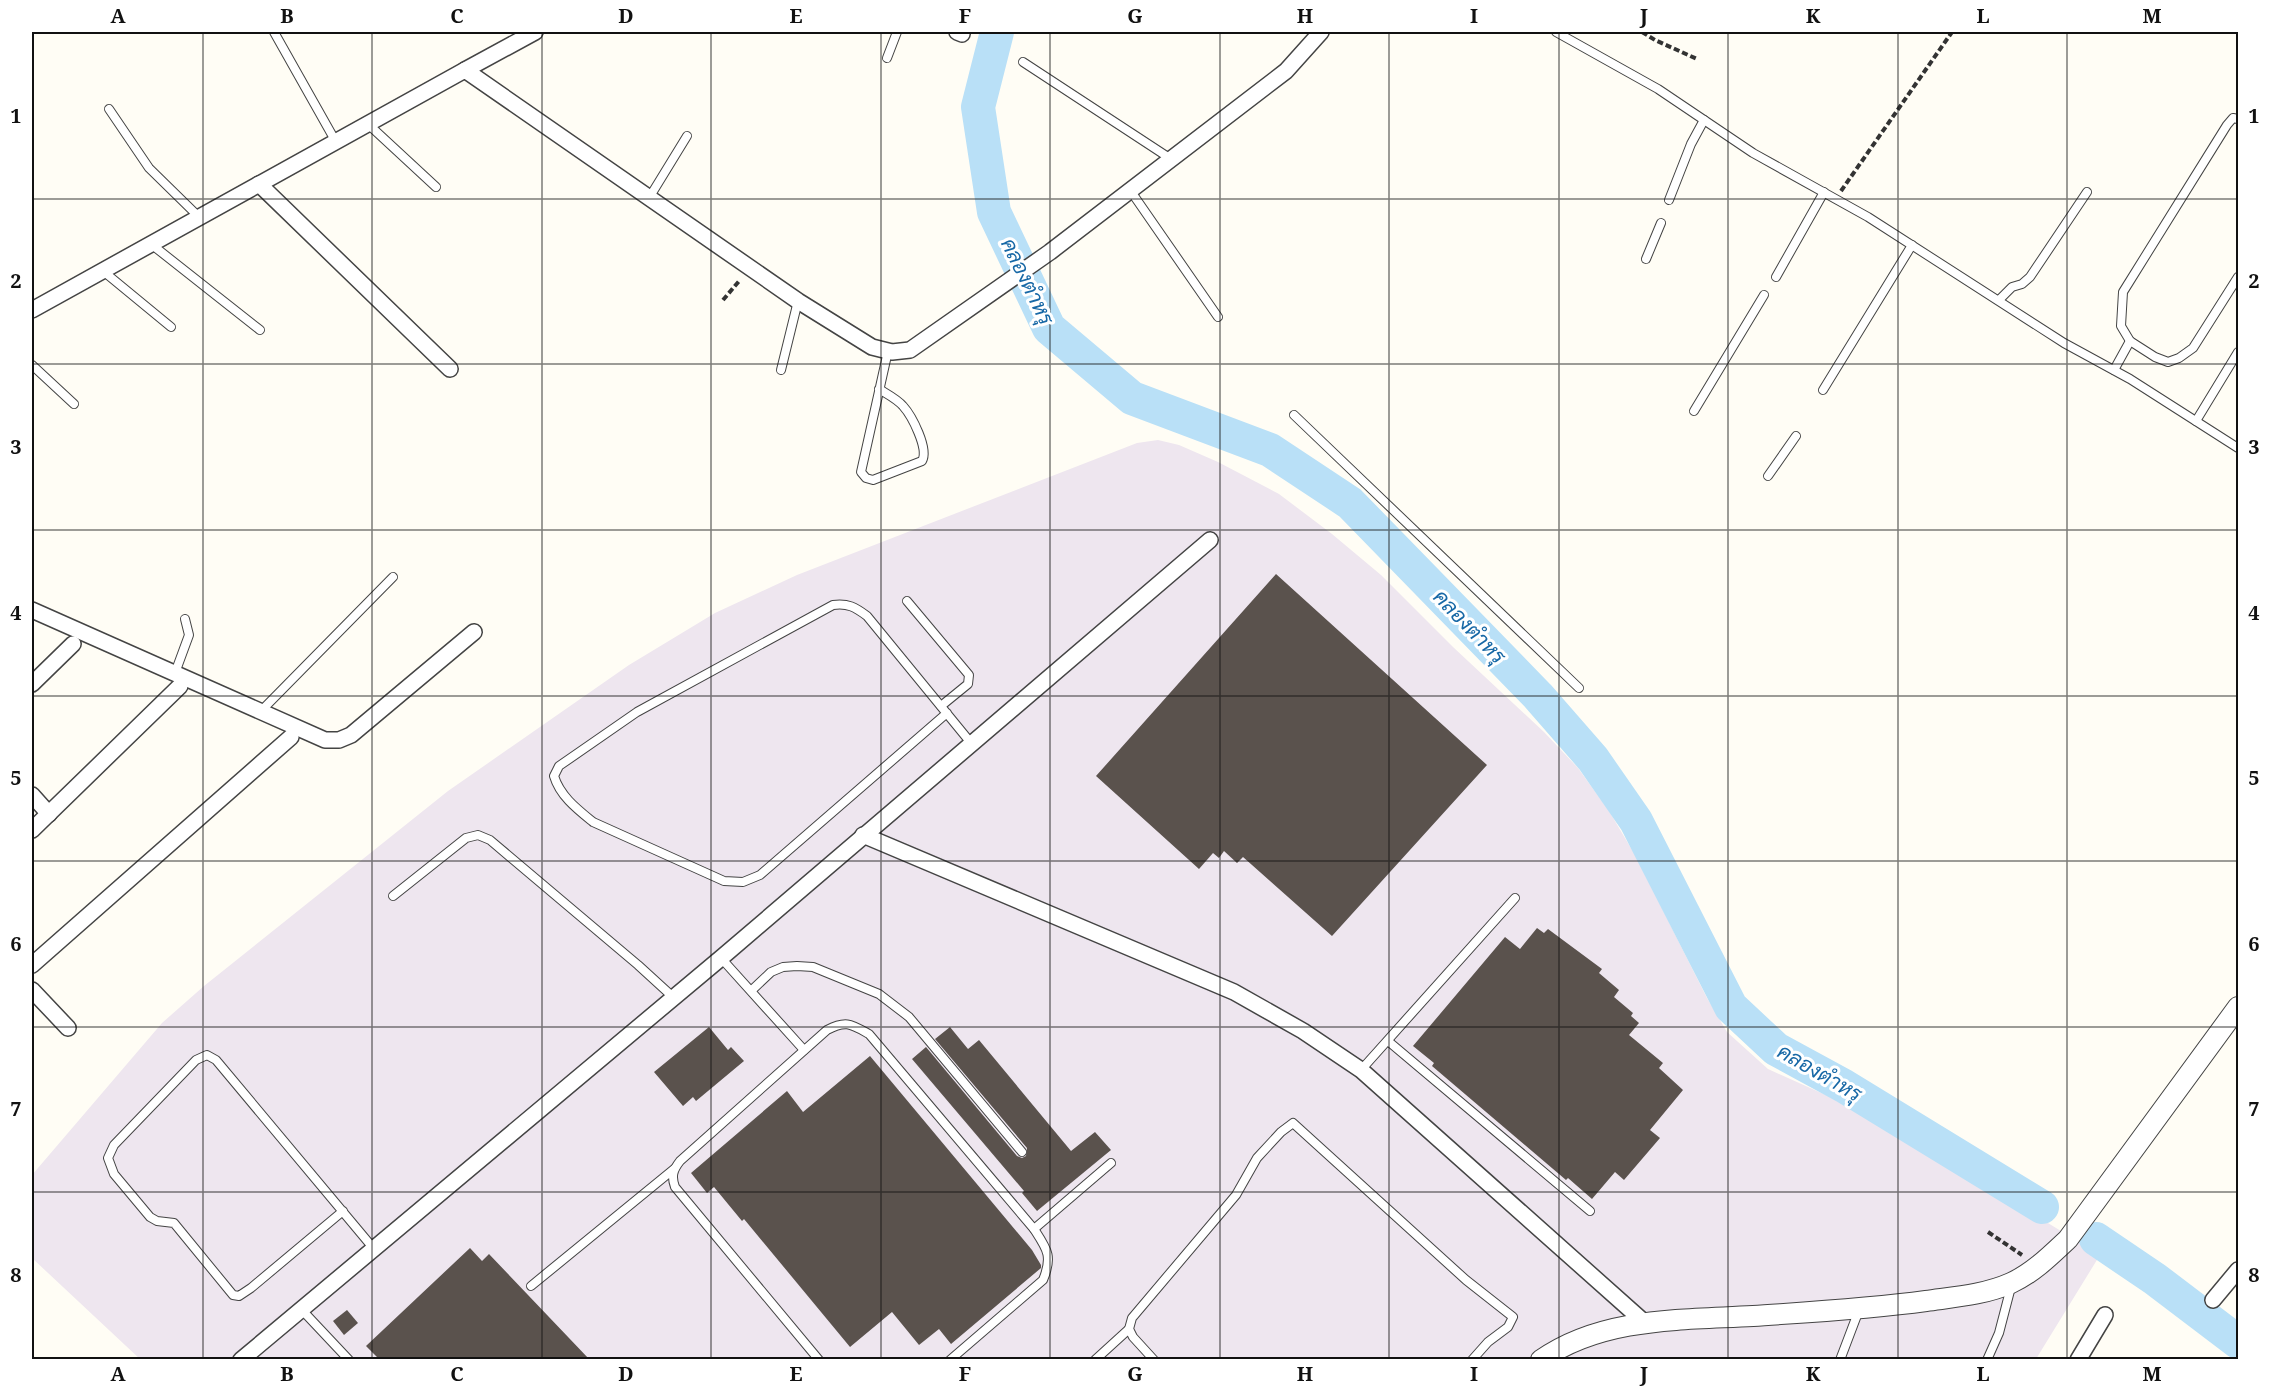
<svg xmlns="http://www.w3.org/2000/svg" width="2270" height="1391" viewBox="0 0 2270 1391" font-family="'Noto Serif',Sarabun,serif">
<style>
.industrial{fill:#eee6ef}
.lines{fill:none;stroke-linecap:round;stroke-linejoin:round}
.river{stroke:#b9e0f7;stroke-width:34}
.building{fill:#5a524d}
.service-casing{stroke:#444;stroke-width:10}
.minor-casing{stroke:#444;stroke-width:18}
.tertiary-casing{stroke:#444;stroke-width:22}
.path{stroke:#333;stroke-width:4;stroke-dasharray:6 3;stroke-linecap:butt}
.service{stroke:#fff;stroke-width:8}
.minor{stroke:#fff;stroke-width:15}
.tertiary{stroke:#fff;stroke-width:20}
.grid{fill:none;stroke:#111;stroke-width:1.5;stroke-opacity:0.55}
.labels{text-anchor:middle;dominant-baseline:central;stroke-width:6;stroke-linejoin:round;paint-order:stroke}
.water-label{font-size:21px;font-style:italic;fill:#1768a6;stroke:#fff}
.neatline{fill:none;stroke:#111;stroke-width:2}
.grid-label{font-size:20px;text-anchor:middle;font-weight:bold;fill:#111}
</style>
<rect width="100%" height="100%" fill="#fffdf5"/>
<polygon class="industrial" points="1158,440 1179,445 1218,462 1279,494 1332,534 1381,575 1453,647 1544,732 1578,768 1609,811 1635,855 1707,998 1727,1032 1768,1069 1877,1118 2100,1255 2036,1359 141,1360 32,1258 32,1175 162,1023 204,986 448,791 629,665 715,613 797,575 1137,443"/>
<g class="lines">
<g class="river">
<polyline points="997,32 978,107 994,212 1049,328 1132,398 1270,450 1350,503 1538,696 1593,759 1636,821 1731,1007 1776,1049 1844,1086 2042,1207"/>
<polyline points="2096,1239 2155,1279 2238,1342"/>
</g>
</g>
<g class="building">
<polygon points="1276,574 1487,765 1332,936 1243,857 1237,863 1224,851 1219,858 1213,853 1199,869 1096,776"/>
<polygon points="1537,928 1544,933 1548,929 1602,969 1599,973 1619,990 1614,997 1633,1013 1631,1016 1639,1023 1629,1035 1663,1063 1659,1068 1683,1090 1650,1130 1660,1138 1624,1180 1615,1172 1592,1199 1568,1178 1566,1180 1432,1066 1434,1063 1413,1046 1505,937 1520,949"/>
<polygon points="709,1027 728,1050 731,1047 744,1061 696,1101 693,1097 683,1106 654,1072"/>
<polygon points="950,1027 968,1049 979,1040 1071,1151 1095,1132 1111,1150 1037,1211 1022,1193 1024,1191 912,1059 926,1047 1017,1156 1022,1158 1026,1156 1027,1148 935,1039"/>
<polygon points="870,1056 1032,1250 1041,1265 1041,1268 951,1344 939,1329 919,1345 892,1312 850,1347 744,1219 742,1221 714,1187 707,1193 691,1173 787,1091 803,1112"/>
<polygon points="470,1248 482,1261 489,1254 589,1359 379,1359 366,1346"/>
<polygon points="347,1310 358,1323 344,1335 333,1321"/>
</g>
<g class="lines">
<g class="service-casing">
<g id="service">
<polyline points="274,32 336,142"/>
<polyline points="1556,32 1658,89 1753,153 1868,217 2064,343 2130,379 2238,448"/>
<polyline points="887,58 897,32"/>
<polyline points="1023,62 1171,159"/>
<polyline points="109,109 149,168 199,217"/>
<polyline points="2238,119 2233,118 2227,125 2123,292 2121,326 2130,341 2155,357 2168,362 2179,358 2193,348 2238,277"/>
<polyline points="368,124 436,187"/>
<polyline points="1130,190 1218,317"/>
<polyline points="649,198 687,136"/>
<polyline points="1669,200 1691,144 1704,120"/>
<polyline points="151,244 260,330"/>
<polyline points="1646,259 1661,223"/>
<polyline points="103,271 171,327"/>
<polyline points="1776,277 1824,192"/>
<polyline points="1999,300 2012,287 2022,284 2030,277 2087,192"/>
<polyline points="32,365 74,404"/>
<polyline points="781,370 798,301"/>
<polyline points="2114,370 2130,341"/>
<path d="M879,389c8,5 18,10 24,17 9,10 26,43 19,55l-49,19 -7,-2 -5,-6 27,-121"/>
<polyline points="1823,390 1912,245"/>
<polyline points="1694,411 1764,295"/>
<polyline points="1294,415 1579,688"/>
<polyline points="2196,421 2238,352"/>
<polyline points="1768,476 1796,436"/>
<polyline points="907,601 969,675 968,684 941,706"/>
<polyline points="175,673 189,635 185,619"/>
<polyline points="261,711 393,577"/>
<path d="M947,713l-187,162 -17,7 -19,-1 -131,-59c-16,-13 -33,-26 -39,-46l5,-10 78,-54 196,-107c15,-2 22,2 34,11l104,127"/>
<polyline points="393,896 466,838 478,835 490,840 638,965 673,997"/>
<polyline points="721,958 804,1050"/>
<polyline points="752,990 771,972 783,967 797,966 813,967 879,994 909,1017 1022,1152"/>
<polyline points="1388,1041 1590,1211"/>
<polyline points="1361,1070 1515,898"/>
<polyline points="343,1211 251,1288 239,1296 233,1295 174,1223 157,1221 150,1217 114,1174 108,1158 114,1145 196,1060 207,1055 216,1060 374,1249"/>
<polyline points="1034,1229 1111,1163"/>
<polyline points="531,1286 674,1169"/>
<polyline points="301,1309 349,1360"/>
<path d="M819,1360l-144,-173c-4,-11 -2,-17 5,-26l147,-131c19,-10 24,-6 42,4l165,195c13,20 19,27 9,51l-93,80"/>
<polyline points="1095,1360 1129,1329"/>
<polyline points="1154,1360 1133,1337 1129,1329 1132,1318 1236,1195 1257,1158 1281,1132 1293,1123 1466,1280 1513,1317 1508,1327 1488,1342 1472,1360"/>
<polyline points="1840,1360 1859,1310"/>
<polyline points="1987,1360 1999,1333 2011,1287"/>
</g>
</g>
<g class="minor-casing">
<g id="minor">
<polyline points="957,32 962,34"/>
<polyline points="465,70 535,32"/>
<polyline points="259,184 450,369"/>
<polyline points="32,310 465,70 798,301 872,347 892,352 910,350 1050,252 1286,71 1321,32"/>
<polyline points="32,610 325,740 339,740 351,735 474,632"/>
<polyline points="32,684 73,644"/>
<polyline points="32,795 49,814"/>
<polyline points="32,830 180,686"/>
<polyline points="863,835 1234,992 1303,1031 1361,1070 1644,1322"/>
<polyline points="32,965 291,737"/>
<polyline points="32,990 68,1028"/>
<polyline points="2213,1300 2238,1270"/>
<polyline points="241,1360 721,958 1210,540"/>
<polyline points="2078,1360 2105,1315"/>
</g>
</g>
<g class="tertiary-casing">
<path id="tertiary" d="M1541,1360c61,-43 141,-40 212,-44 58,-4 115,-7 173,-15 28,-4 58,-6 85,-18 22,-10 40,-28 57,-44l170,-232"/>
</g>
<g class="path">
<polyline points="1642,32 1655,40 1697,59"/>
<polyline points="1841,191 1952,32"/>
<polyline points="723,300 740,280"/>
<polyline points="1988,1232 2022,1255"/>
</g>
<use href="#service" class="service"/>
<use href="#minor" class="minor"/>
<use href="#tertiary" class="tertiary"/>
</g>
<path class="grid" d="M203,32v1328M372,32v1328M542,32v1328M711,32v1328M881,32v1328M1050,32v1328M1220,32v1328M1389,32v1328M1559,32v1328M1728,32v1328M1898,32v1328M2067,32v1328M32,199h2206M32,364h2206M32,530h2206M32,696h2206M32,861h2206M32,1027h2206M32,1192h2206"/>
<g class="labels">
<g class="water-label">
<text transform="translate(1028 281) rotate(64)">คลองตำหรุ</text>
<text transform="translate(1470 626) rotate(46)">คลองตำหรุ</text>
<text transform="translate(1820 1072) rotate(30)">คลองตำหรุ</text>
</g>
</g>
<rect width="2270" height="1391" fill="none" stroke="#ffffff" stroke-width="66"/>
<rect x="33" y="33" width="2204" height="1325" class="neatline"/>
<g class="grid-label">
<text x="118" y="23">A</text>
<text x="287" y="23">B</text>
<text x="457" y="23">C</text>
<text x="626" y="23">D</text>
<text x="796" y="23">E</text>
<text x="965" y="23">F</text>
<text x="1135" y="23">G</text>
<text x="1305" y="23">H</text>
<text x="1474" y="23">I</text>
<text x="1644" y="23">J</text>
<text x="1813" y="23">K</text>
<text x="1983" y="23">L</text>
<text x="2152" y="23">M</text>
<text x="16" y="123">1</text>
<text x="2254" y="123">1</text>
<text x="16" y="288">2</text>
<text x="2254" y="288">2</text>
<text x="16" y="454">3</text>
<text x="2254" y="454">3</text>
<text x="16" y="620">4</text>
<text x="2254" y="620">4</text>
<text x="16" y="785">5</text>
<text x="2254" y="785">5</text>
<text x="16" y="951">6</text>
<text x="2254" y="951">6</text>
<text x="16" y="1116">7</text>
<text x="2254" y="1116">7</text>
<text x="16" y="1282">8</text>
<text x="2254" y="1282">8</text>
<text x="118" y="1381">A</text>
<text x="287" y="1381">B</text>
<text x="457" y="1381">C</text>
<text x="626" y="1381">D</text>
<text x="796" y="1381">E</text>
<text x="965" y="1381">F</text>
<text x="1135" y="1381">G</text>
<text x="1305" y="1381">H</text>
<text x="1474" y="1381">I</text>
<text x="1644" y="1381">J</text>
<text x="1813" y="1381">K</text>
<text x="1983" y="1381">L</text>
<text x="2152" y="1381">M</text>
</g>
</svg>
